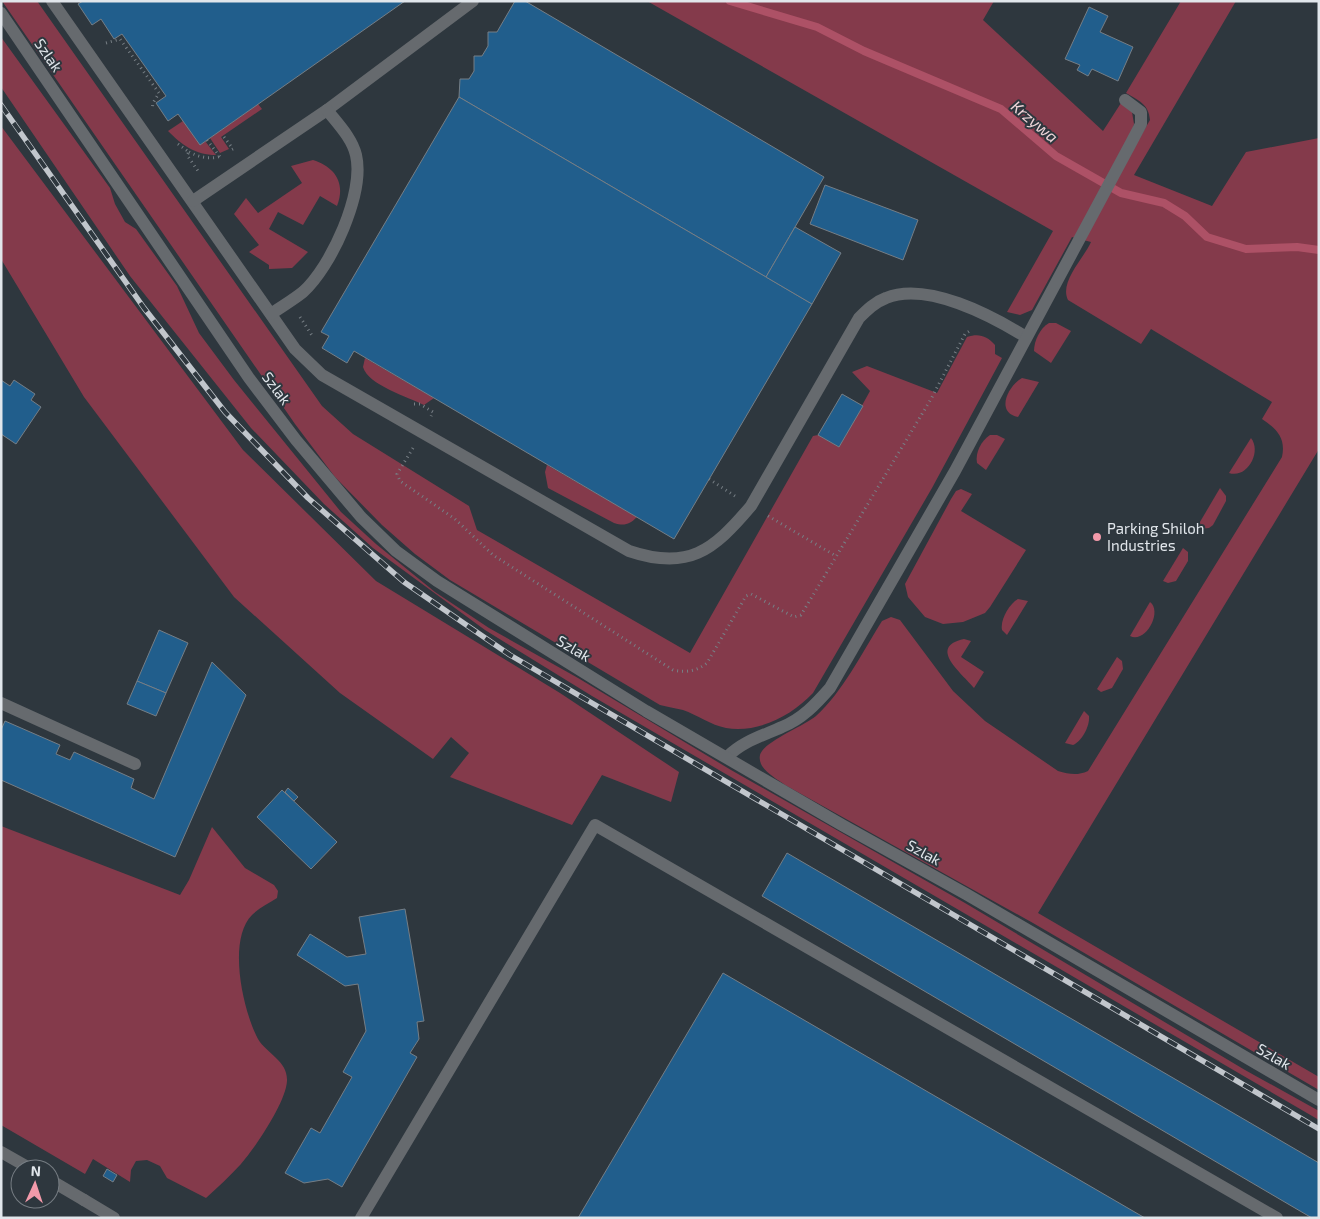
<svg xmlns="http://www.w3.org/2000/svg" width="1320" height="1219" viewBox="0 0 1320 1219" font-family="'Exo 2',sans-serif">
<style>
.green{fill:#843a4b}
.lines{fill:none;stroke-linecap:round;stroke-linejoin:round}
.stream{stroke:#ad5166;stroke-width:8}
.building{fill:#215e8c;stroke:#757e86}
.path{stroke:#777f85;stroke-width:3;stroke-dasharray:1 4;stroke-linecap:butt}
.service{stroke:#666a6e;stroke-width:12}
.minor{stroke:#666a6e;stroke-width:12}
.rail-casing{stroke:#c1c6cc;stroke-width:5.5}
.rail{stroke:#2e373e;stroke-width:4;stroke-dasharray:11;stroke-linecap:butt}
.poi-dot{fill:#f39aaa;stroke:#2e373e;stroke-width:2}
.labels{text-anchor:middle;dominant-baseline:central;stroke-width:4;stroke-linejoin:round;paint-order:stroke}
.street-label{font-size:15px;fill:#e1e6eb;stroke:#2e373e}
.poi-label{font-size:15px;fill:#e1e6eb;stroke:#2e373e;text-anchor:start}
.water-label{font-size:16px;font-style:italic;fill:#f0d5d9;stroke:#2e373e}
</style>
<rect width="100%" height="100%" fill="#2e373e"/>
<g class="green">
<path d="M2,1h35l285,405 31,28 116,72 8,24 213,123 123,-217 5,-1 21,12 31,-56 -18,-19 15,-6 70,27 30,-56c12,-4 20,-1 28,8v9l7,4 -70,130 -119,205c-22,23 -54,40 -87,35 -15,-3 -29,-13 -43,-18 -8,-2 -16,-3 -23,-5l-210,-125 -35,-26 -33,-29 -47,-48 -40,-53z"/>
<path d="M647,1h347l-11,19 120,111 18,-28 11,9 2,12 -9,39 25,-43c-1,-16 -12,-20 -24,-27l55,-92h55l-102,174 78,31 34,-54 73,-14v311l-281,464 281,164v13l-286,-167 -248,-138c-9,-7 -28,-16 -25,-30 3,-13 44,-29 56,-39 26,-23 47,-65 66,-95l9,-4 9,3 53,71 32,30 73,50c11,3 19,5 30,0l194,-314c4,-19 -5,-28 -20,-38l10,-17 -121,-73 -10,15 -73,-44c-9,-18 16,-42 23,-58l-19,-5 -40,73 -12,5 -13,-3 46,-81z"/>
<polygon points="1,37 110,188 115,204 125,222 136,229 177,286 199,333 234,380 341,512 376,544 435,592 489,628 578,678 731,770 965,903 1245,1070 1319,1111 1319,1120 592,696 485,630 373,548 324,504 251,428 130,276 1,87"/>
<polygon points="258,104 262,109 221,137 229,149 220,153 210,138"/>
<path d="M183,121l22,20 11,14c-21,0 -34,-10 -48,-24z"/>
<polygon points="1,126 243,450 376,581 560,693 679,772 671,802 602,775 572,825 450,777 469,753 451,737 433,759 340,693 234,597 84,397 1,259"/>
<path d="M313,160c22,7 33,23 24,46l-17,-10 -17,29 -25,-13 -9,17 39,23 -16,16 -23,1v-4l-20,-13 10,-7 -25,-31 12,-16 12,15 44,-30 -11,-17z"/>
<path d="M1049,323h7l15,8 -20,32 -17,-12c0,-10 6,-23 15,-28z"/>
<path d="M365,358l69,40 -10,7c-16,-8 -56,-20 -61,-38z"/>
<path d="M1022,378l17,4 -21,35c-23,-5 -10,-31 4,-39z"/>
<path d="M990,435h7l8,4 -19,31 -9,-7c-2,-10 4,-22 13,-28z"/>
<path d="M1251,438c11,14 -4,41 -22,35z"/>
<path d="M547,465l90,52c-8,8 -13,9 -23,6l-66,-35 -3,-16z"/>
<polygon points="1220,488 1226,496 1226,501 1213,525 1209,528 1199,529 1197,527"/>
<polygon points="961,489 972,494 961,511 1026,550 990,607 985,613 963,622 943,624 925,617 908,597 905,584 951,499 956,491"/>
<polygon points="1183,548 1188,552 1188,561 1176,581 1168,583 1163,581"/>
<path d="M1018,599l10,2 -21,34 -5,-5c-2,-10 7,-26 16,-31z"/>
<path d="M1150,602c13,10 -5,42 -20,34z"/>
<path d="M964,639l7,2 -10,16 23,15 -10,16c-12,-15 -47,-41 -10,-49z"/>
<polygon points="1117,657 1122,661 1123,669 1112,688 1101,692 1097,689"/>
<path d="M1084,711l5,5c1,10 -7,25 -16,29l-8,-2z"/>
<path d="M1,826l179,69 9,-15 23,-53 33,41 29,17 4,6 -1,7c-8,5 -18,10 -25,17 -25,25 -9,96 6,124 9,15 30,22 29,42 -1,21 -32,67 -46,83 -11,12 -23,23 -35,34l-39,-20 -7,-12 -13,-6 -11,1 -5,9 -1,12 -37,-23 -8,15 -84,-49z"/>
</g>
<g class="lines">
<polyline class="stream" points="730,1 817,27 864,51 1001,109 1056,156 1121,193 1164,203 1185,216 1207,237 1246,249 1297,247 1319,250"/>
</g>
<g class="building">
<polygon points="83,1 405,1 200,145 178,114 168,121 156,103 166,96 122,34 114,39 101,19 92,25 78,4"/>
<polygon points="515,1 525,1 824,177 766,277 459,97 460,79 469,79 474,71 474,56 482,56 488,46 488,32 497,32"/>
<polygon points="1089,7 1108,16 1100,32 1133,47 1118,81 1092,69 1088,76 1077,70 1080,65 1065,59"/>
<polygon points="459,97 812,304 674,539 354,351 347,363 322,348 329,336 321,332"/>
<polygon points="825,185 918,220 903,260 810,224"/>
<polygon points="795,227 841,253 812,304 766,277"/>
<polygon points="1,380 10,386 14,380 35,394 31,400 41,407 16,444 1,434"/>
<polygon points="842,394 863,406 839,447 818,435"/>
<polygon points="159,630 188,643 166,693 137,681"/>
<polygon points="212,662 246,695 175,857 1,780 1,730 5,721 60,745 56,754 70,760 74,752 134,779 131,788 154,799"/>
<polygon points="137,681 166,693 156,716 127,704"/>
<polygon points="288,788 298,797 294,801 285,792"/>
<polygon points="282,790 337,842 311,869 257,817"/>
<polygon points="787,853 1319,1163 1319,1218 1312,1218 762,896"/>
<polygon points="405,909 424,1021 417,1022 419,1039 410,1053 417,1057 342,1187 328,1179 304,1183 285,1173 311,1128 320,1133 352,1077 343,1072 366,1031 358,984 345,986 297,955 310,934 347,957 366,954 359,917"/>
<polygon points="723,973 1145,1218 578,1218"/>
<polygon points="107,1169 117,1175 113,1182 103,1176"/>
</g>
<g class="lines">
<g class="path">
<polyline points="106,43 120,39 159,93 153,103 152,110"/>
<polyline points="224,137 233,149 231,150"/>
<polyline points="207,140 220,157"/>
<polyline points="178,144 189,152 187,155 198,171"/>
<path d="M189,152c10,5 21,8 32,4"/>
<polyline points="300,317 313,337"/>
<polyline points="414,404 420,404 433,412 431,416"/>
<path d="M413,448l-16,26 3,7 55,38 38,36 180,115c13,3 24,1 34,-7l39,-67 5,-2 43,23 7,-2 130,-216 34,-65 6,-4"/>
<polyline points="709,479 735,496"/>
<polyline points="768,516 836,556"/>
</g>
<g class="service">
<path d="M52,1l243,348 27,26 307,176c59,20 84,0 122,-45l108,-188c8,-8 16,-16 27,-20 41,-17 106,18 140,39"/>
<polyline points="193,201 327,110 473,1"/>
<path d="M271,314c10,-7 22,-14 32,-22 28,-25 62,-99 53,-137 -4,-17 -18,-31 -29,-45"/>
<polyline points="1,703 135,764"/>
<path d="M727,757c16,-16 35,-21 55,-30 20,-8 34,-23 48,-39l125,-217 176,-328 10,-19v-12l-16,-12"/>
<polyline points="84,1200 114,1218"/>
<polyline points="361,1218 595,825 1277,1218"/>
</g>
<g class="minor">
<polyline points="1,13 249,378 296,440 361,517 396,551 437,581 646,711 842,825 966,894 1319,1100"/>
<polyline points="1,1152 31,1169"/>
<polyline points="50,1180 84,1200"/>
</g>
<g class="rail-casing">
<polyline id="rail" points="1,105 144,308 225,412 308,498 404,582 510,655 1319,1129"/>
</g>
<use href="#rail" class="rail"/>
</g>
<circle class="poi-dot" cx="1097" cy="537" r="5"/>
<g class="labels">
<g class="street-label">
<text transform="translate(49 55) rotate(56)">Szlak</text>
<text transform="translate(277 388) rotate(53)">Szlak</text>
<text transform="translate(574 648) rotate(31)">Szlak</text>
<text transform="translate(924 852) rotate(29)">Szlak</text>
<text transform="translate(1274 1056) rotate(30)">Szlak</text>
</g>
<g class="poi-label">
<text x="1107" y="528">Parking Shiloh<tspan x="1107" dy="17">Industries</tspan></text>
</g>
<g class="water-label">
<text transform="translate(1035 121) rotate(40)">Krzywa</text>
</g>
</g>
<rect width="1320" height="1219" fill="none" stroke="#e1e6eb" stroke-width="5"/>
<g transform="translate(35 1184) rotate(3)"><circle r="24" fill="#2e373e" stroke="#767d83"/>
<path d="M0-4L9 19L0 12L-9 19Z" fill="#f39aaa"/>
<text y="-8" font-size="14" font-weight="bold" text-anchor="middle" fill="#e1e6eb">N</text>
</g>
</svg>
